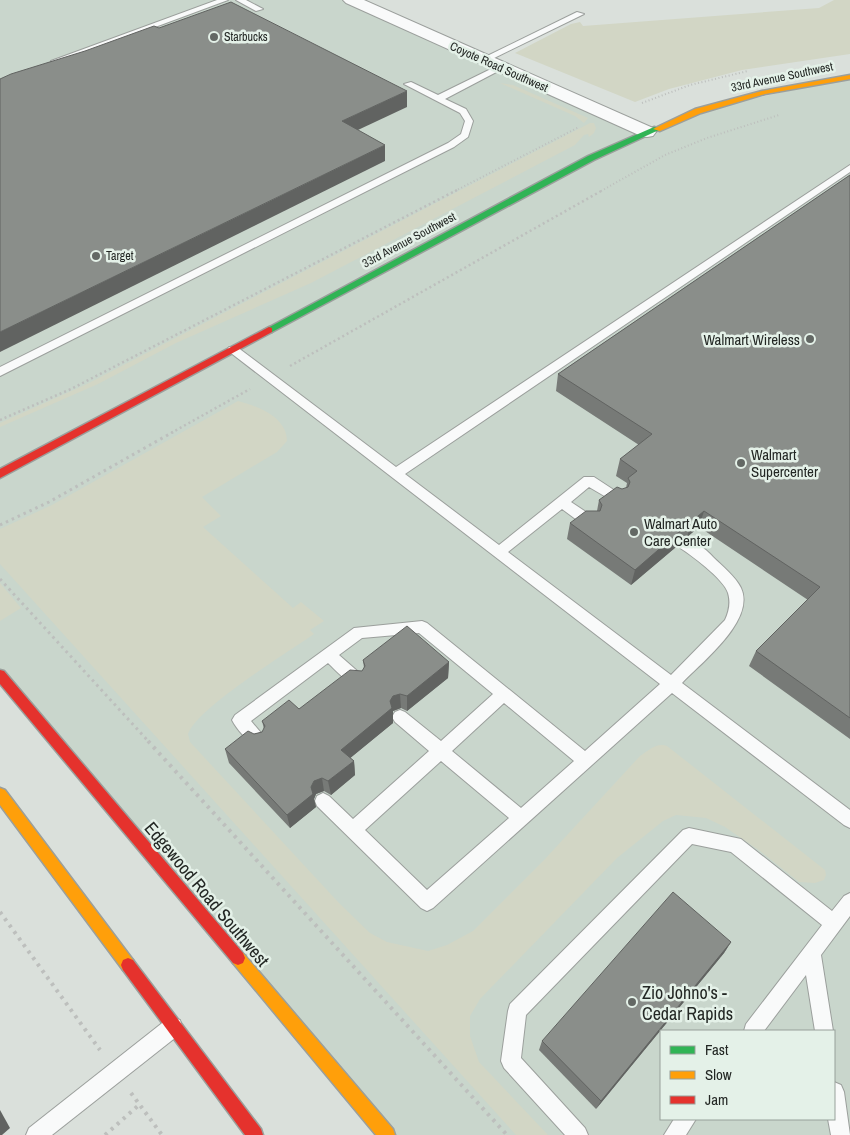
<svg xmlns="http://www.w3.org/2000/svg" width="850" height="1135" viewBox="0 0 850 1135" font-family="'Archivo Narrow',sans-serif">
<style>
.built{fill:#c9d6cc;fill-rule:evenodd}
.green{fill:#d2d6c5}
.lines{fill:none;stroke-linecap:round;stroke-linejoin:round}
.lane-casing{stroke:#9b9f9c;stroke-width:2}
.street-casing{stroke:#9b9f9c;stroke-width:2}
.fast-casing{stroke:#9b9f9c;stroke-width:3}
.slow-casing{stroke:#9b9f9c;stroke-width:3}
.jam-casing{stroke:#9b9f9c;stroke-width:3}
.path-far3{stroke:#bdbfbd;stroke-width:2;stroke-dasharray:1 2.5;stroke-linecap:butt}
.path-far2{stroke:#bdbfbd;stroke-width:2.5;stroke-dasharray:2 3;stroke-linecap:butt}
.path-far1{stroke:#bdbfbd;stroke-width:3;stroke-dasharray:2.5 4;stroke-linecap:butt}
.path{stroke:#bdbfbd;stroke-width:4;stroke-dasharray:3 5;stroke-linecap:butt}
.lane{fill:#f9fafa;fill-rule:evenodd}
.street{fill:#f9fafa;fill-rule:evenodd}
.fast{fill:#30b455;fill-rule:evenodd}
.slow{fill:#ff9f0a;fill-rule:evenodd}
.jam{fill:#e5322d;fill-rule:evenodd}
.wall{fill:#777a77}
.shaded-wall{fill:#616361}
.building{fill:#8a8e8a;stroke:#616361}
.poi-dot{fill:#636864;stroke:#e4f1e8;stroke-width:2}
.labels{text-anchor:middle;dominant-baseline:central;stroke-width:5;stroke-linejoin:round;paint-order:stroke}
.far-poi-label{font-size:12px;fill:#232724;stroke:#e4f1e8;text-anchor:start}
.far-street-label{font-size:12px;fill:#232724;stroke:#e4f1e8}
.poi-label{font-size:15px;fill:#232724;stroke:#e4f1e8;text-anchor:start}
.near-street-label{font-size:18px;fill:#232724;stroke:#e4f1e8}
.near-poi-label{font-size:18px;fill:#232724;stroke:#e4f1e8;text-anchor:start}
</style>
<rect width="100%" height="100%" fill="#dae0db"/>
<path class="built" d="M0,0h351l296,132 51,-21 152,-34v1058h-463l-387,-460zM661,1031h173v88h-173z"/>
<g class="green">
<polygon points="834,0 850,0 850,54 742,70 669,89 635,102 515,53 571,24 580,22 583,26 819,8"/>
<polygon points="500,83 513,85 588,118 584,123 575,116"/>
<polygon points="590,123 594,123 596,128 594,133 589,137 588,134 584,135 575,145 311,283 176,343 98,384 0,427 0,423 87,384"/>
<path d="M238,401c19,5 49,16 49,40l-10,11 -75,45 19,19 -18,11 90,81 8,-6 23,19 -14,9 4,4c-27,19 -116,73 -126,100l2,8 149,161 31,30 17,9 41,9 19,-6 26,-14 72,-72 95,-103c9,-6 17,-14 27,-10l158,124 1,5 -2,5 -9,3 -16,-1 -39,-31 -35,-24 -19,-9 -30,-3 -13,6 -46,37 -137,141 -10,17v20l9,26 69,73h-32l-516,-571v-35l52,-24z"/>
<polygon points="0,583 21,608 0,621"/>
</g>
<g class="lines">
<g class="lane-casing">
<g id="lane">
<polygon points="217,0 228,0 58,63 51,61"/>
<polygon points="236,0 246,0 263,9 256,11"/>
<polygon points="577,12 584,14 486,62 479,60"/>
<polygon points="497,66 504,68 445,99 466,109 473,121 468,137 454,147 0,376 0,367 448,143 461,134 465,121 460,113 404,84 411,82 438,95"/>
<path d="M850,165v7l-445,302 94,71 85,-68h10l29,19 2,3 -2,3 -5,2 -29,-17 -18,15 24,16 2,4 -2,4h-10l-23,-17 -54,43 163,123 54,-55c4,-9 6,-17 3,-27 -4,-14 -38,-39 -51,-47l-2,-4 2,-4c11,-3 29,11 36,19 9,9 23,20 28,31 15,32 -39,74 -59,95l168,127v18l-6,-3 -172,-132 -239,215 -6,3 -6,-3 -104,-102 -2,-5 2,-5 6,-3 6,3 24,23 76,-68 -34,-29 -3,-5 3,-5 5,-2 5,2 36,29 52,-47 -74,-61 -57,5 -23,17 24,21 2,4 -2,4c-12,5 -26,-13 -35,-21l-77,58 16,19 -2,5 -6,2c-10,-4 -22,-17 -27,-27l3,-5 119,-87 68,-7 5,2 158,128 75,-67 -433,-334 2,-3h8l159,120zM504,703l70,58 -53,47 -69,-57zM441,761l68,57 -82,72 -62,-60z"/>
<polygon points="689,828 741,839 832,911 844,896 850,893 850,916 821,955 833,1031 815,1031 806,975 764,1031 744,1031 746,1024 822,925 731,852 692,844 526,1015 521,1058 585,1128 588,1135 565,1135 504,1068 501,1061 508,1011 510,1004 683,830"/>
<polygon points="173,1018 180,1020 182,1027 180,1034 52,1135 26,1135 29,1128 166,1020"/>
<polygon points="834,1082 841,1085 844,1092 850,1135 831,1135 828,1119 834,1119"/>
<polygon points="674,1119 696,1119 686,1135 664,1135"/>
</g>
</g>
<g class="street-casing">
<polygon id="street" points="343,0 364,0 653,128 656,132 653,136 647,137 641,136 346,3"/>
</g>
<g class="fast-casing">
<polygon id="fast" points="654,127 661,129 594,160 272,332 266,332 264,330 588,156"/>
</g>
<g class="slow-casing">
<g id="slow">
<polygon points="850,75 850,79 765,94 701,113 660,131 653,129 695,109 762,91"/>
<polygon points="0,788 5,790 133,960 135,965 133,970 128,972 123,970 0,805"/>
<polygon points="238,951 243,953 393,1129 395,1135 376,1135 233,963 231,958 233,953"/>
</g>
</g>
<g class="jam-casing">
<g id="jam">
<polygon points="269,327 272,328 272,332 0,478 0,469"/>
<polygon points="0,670 4,671 243,953 245,958 243,963 238,965 233,963 0,684"/>
<polygon points="128,958 133,960 261,1129 263,1135 245,1135 123,970 121,965 123,960"/>
</g>
</g>
<g class="path-far3">
<polyline points="642,103 690,85 748,71"/>
<polyline points="455,191 579,127"/>
<polyline points="601,191 665,155 707,138 779,115"/>
</g>
<g class="path-far2">
<polyline points="290,366 603,190"/>
<polyline points="0,420 71,389 457,190"/>
<polyline points="171,433 250,389"/>
</g>
<g class="path-far1">
<polyline points="0,525 49,502 173,432"/>
<polyline points="0,579 149,742"/>
</g>
<g class="path">
<polyline points="148,741 507,1135"/>
<polyline points="0,912 100,1050"/>
<polyline points="131,1093 162,1135"/>
<polyline points="105,1135 139,1105"/>
</g>
<use href="#lane" class="lane"/>
<use href="#street" class="street"/>
<use href="#fast" class="fast"/>
<use href="#slow" class="slow"/>
<use href="#jam" class="jam"/>
</g>
<g class="wall">
<polygon points="850,175 850,739 749,666 756,651 808,600 699,527 687,537 678,537 676,547 631,585 567,539 570,523 597,511 599,500 626,488 627,483 616,476 620,459 639,445 556,391 558,374"/>
<polygon points="363,660 449,662 448,678 407,711 401,708 393,711 393,723 350,758 354,761 355,775 331,795 324,791 316,794 314,799 316,807 290,828 229,763 225,749 254,734 262,732 264,729 262,721 299,709 362,671 364,668"/>
<polygon points="731,942 724,953 596,1109 539,1050 542,1041"/>
</g>
<g class="shaded-wall">
<polygon points="407,91 407,107 343,137 342,121"/>
<polygon points="385,145 385,161 0,352 0,332"/>
<polygon points="704,511 699,527 687,537 692,521"/>
<polygon points="680,531 676,547 631,585 635,570"/>
<polygon points="449,662 448,678 407,711 407,696"/>
<polygon points="400,694 401,708 393,711 393,723 343,764 341,750 390,701 393,696"/>
<polygon points="354,761 355,775 331,795 328,781"/>
<polygon points="322,778 324,791 316,794 314,799 316,807 290,828 287,815 311,787 314,781"/>
<polygon points="731,942 724,953 596,1109 601,1101"/>
<polygon points="0,1110 10,1128 2,1135 0,1135"/>
</g>
<g class="building">
<polygon points="231,2 407,91 342,121 385,145 0,332 0,79 11,74 85,51 154,26 159,28"/>
<polygon points="850,175 850,718 756,651 820,587 704,511 692,521 680,521 678,527 680,531 635,570 570,523 586,511 600,511 602,505 599,500 617,487 622,489 628,487 630,482 628,478 637,471 620,459 652,434 558,374"/>
<polygon points="407,626 449,662 407,696 400,694 393,696 390,701 392,708 341,750 354,761 328,781 322,778 314,781 311,787 313,794 287,815 225,749 248,731 254,734 262,732 265,726 262,721 289,700 299,709 350,670 362,671 365,666 363,660"/>
<polygon points="673,892 731,942 601,1101 542,1041"/>
</g>
<g class="poi-dot">
<circle cx="214" cy="37" r="5"/>
<circle cx="96" cy="256" r="5"/>
<circle cx="810" cy="339" r="5"/>
<circle cx="741" cy="463" r="5"/>
<circle cx="634" cy="532" r="5"/>
<circle cx="632" cy="1002" r="5"/>
</g>
<g class="labels">
<g class="far-poi-label">
<text x="224" y="37">Starbucks</text>
<text x="106" y="256">Target</text>
</g>
<g class="far-street-label">
<text transform="translate(499 67) rotate(24)">Coyote Road Southwest</text>
<text transform="translate(782 77) rotate(-12)">33rd Avenue Southwest</text>
<text transform="translate(409 240) rotate(-28)">33rd Avenue Southwest</text>
</g>
<g class="poi-label">
<text x="800" y="339" text-anchor="end">Walmart Wireless</text>
<text x="751" y="454">Walmart<tspan x="751" dy="17">Supercenter</tspan></text>
<text x="644" y="523">Walmart Auto<tspan x="644" dy="17">Care Center</tspan></text>
</g>
<g class="near-street-label">
<text transform="translate(207 894) rotate(50)">Edgewood Road Southwest</text>
</g>
<g class="near-poi-label">
<text x="642" y="992">Zio Johno's -<tspan x="642" dy="21">Cedar Rapids</tspan></text>
</g>
</g>
<rect x="660" y="1030" width="175" height="90" fill="#e4f1e8" stroke="#97a09a"/>
<rect x="670" y="1046" width="25" height="8" fill="#30b455" stroke="#97a09a"/>
<text x="705" y="1055" font-size="15" fill="#232724">Fast</text>
<rect x="670" y="1071" width="25" height="8" fill="#ff9f0a" stroke="#97a09a"/>
<text x="705" y="1080" font-size="15" fill="#232724">Slow</text>
<rect x="670" y="1096" width="25" height="8" fill="#e5322d" stroke="#97a09a"/>
<text x="705" y="1105" font-size="15" fill="#232724">Jam</text>
</svg>
